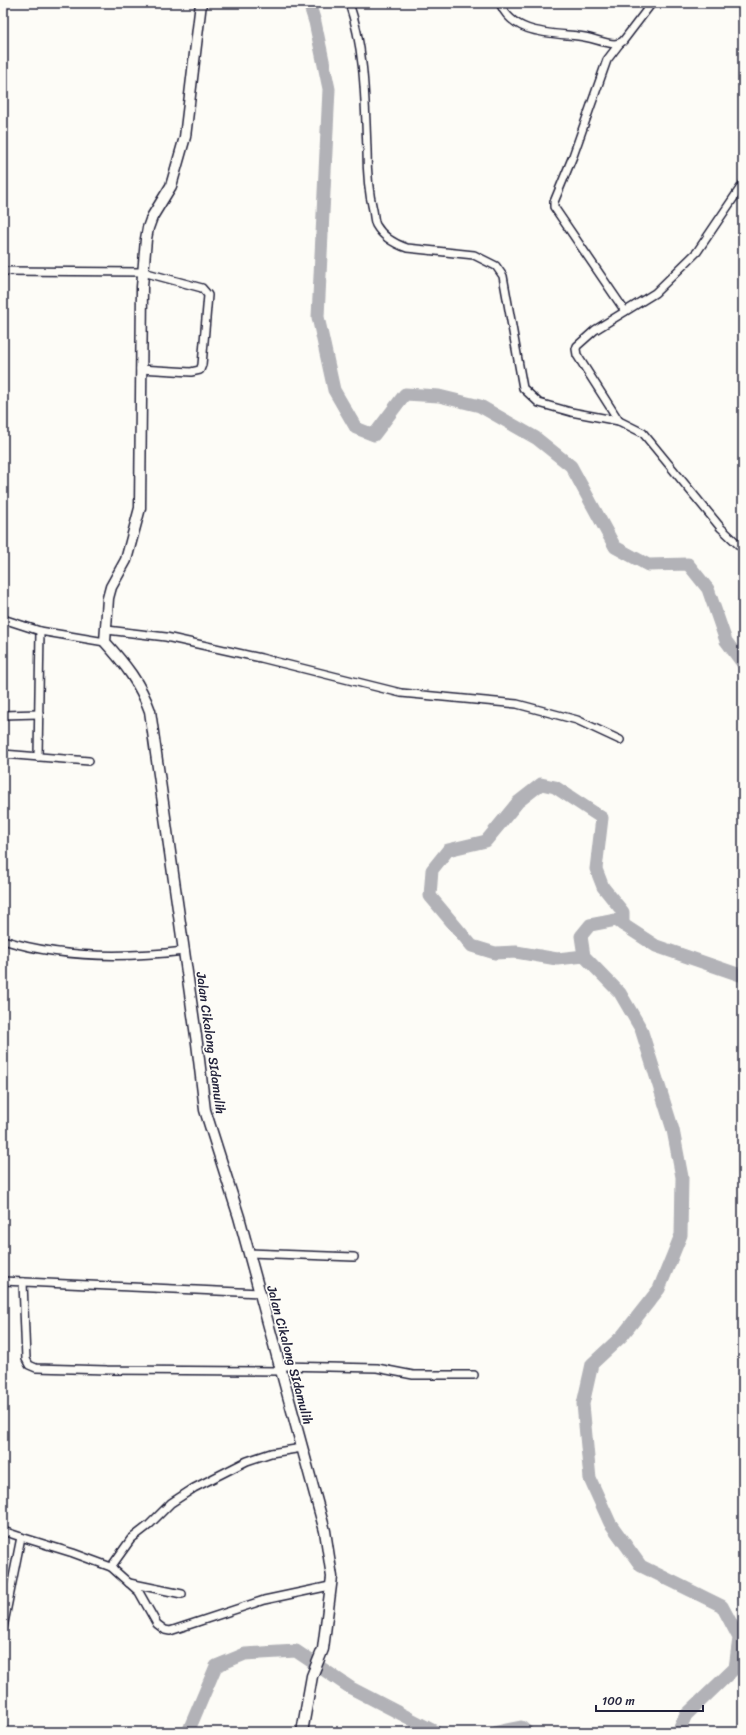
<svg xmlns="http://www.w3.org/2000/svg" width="746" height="1735" viewBox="0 0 746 1735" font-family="Sriracha,sans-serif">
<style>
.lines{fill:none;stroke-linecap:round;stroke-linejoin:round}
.river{stroke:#b2b2b7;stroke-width:13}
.street-casing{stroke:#22223b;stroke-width:10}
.secondary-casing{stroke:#22223b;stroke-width:13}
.street{stroke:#fdfcf7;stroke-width:7}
.secondary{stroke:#fdfcf7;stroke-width:10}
.labels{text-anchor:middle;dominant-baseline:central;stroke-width:3.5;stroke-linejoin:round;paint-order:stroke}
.street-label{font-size:13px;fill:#22223b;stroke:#fdfcf7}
</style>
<rect width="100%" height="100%" fill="#fdfcf7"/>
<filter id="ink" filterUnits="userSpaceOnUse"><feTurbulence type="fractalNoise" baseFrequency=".025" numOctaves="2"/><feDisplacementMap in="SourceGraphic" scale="8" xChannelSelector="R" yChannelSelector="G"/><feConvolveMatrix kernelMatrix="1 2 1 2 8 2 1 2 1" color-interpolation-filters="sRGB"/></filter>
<g filter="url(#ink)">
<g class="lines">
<g class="river">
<polyline points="309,3 315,22 329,89 318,317 334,390 356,428 374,435 405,394 439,396 480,406 536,438 571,466 615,547 648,565 688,564 708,589 726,641 743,664"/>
<polyline points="584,956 557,959 516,952 495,953 472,946 430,896 432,870 448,850 486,841 518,802 541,784 555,787 602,818 596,869 603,887 623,912 623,925"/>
<polyline points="188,1732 216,1666 245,1654 296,1651 351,1688 436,1732"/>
<polyline points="497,1732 521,1727 527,1732"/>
<polyline points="678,1732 686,1715 735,1668 739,1638 722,1606 641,1566 610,1523 590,1479 583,1404 592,1364 622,1336 659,1289 681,1235 682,1177 673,1130 641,1029 620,993 584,956 581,936 590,925 616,920 656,946 743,976"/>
</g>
<g class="street-casing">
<g id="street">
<path d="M349,3c16,46 16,98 18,147 0,21 1,40 6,60 1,5 1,11 3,15 7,12 19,19 31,23l67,7 22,11 7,10 20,112 16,15 32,9 48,9 24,12 78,95 22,21"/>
<path d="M500,3c12,31 50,30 78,33 13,1 24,7 37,8l5,-1 3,-2 29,-38"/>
<polyline points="620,43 607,60 573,156 554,202 554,207 625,311"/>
<polyline points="3,271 143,272 202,288 208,295 202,365 200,370 191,372 140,369"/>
<polyline points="619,421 577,355 576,349 577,346 595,330 655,293 697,252 743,184"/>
<polyline points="3,619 40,631 105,642"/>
<polyline points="107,630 166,637 261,658 401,693 517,704 577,720 620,740"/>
<polyline points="3,715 39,714"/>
<polyline points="3,754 89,761"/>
<polyline points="38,757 40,631"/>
<path d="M3,940c57,18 122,18 181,11"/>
<polyline points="249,1253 354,1257"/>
<polyline points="3,1281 260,1293"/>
<polyline points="23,1282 26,1359 29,1365 36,1368 107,1370 281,1371"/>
<polyline points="280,1366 377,1368 413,1375 474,1375"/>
<polyline points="3,1531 21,1537"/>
<polyline points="111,1567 131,1539 149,1525 171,1503 194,1488 247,1461 271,1453 302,1448"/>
<polyline points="129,1583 182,1594"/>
<polyline points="3,1628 21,1537 73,1553 111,1567 139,1592 157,1624 165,1630 170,1631 264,1600 330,1586"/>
</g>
</g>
<g class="secondary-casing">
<path id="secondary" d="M201,3l-16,134 -14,49 -19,31 -4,11 -2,11 -4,48 -2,221 -14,52 -15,27 -3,11 -3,44c20,22 35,41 45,69l47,332 8,67 34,107 86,314 7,46 -9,72 -11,27 -10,56"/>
</g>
<use href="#street" class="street"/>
<use href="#secondary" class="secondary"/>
</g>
</g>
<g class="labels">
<g class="street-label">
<text transform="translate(211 1043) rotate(82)">Jalan Cikalong SIdamulih</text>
<text transform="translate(290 1355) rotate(75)">Jalan Cikalong SIdamulih</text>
</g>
</g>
<rect width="746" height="1735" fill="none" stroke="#fdfcf7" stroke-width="16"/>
<rect x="8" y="8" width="730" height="1719" fill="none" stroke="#22223b" stroke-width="1.5" filter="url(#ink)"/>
<path d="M596 1705v6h107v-6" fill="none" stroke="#22223b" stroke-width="2"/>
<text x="602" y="1705" font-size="12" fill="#22223b" stroke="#fdfcf7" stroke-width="3" paint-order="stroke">100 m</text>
</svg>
